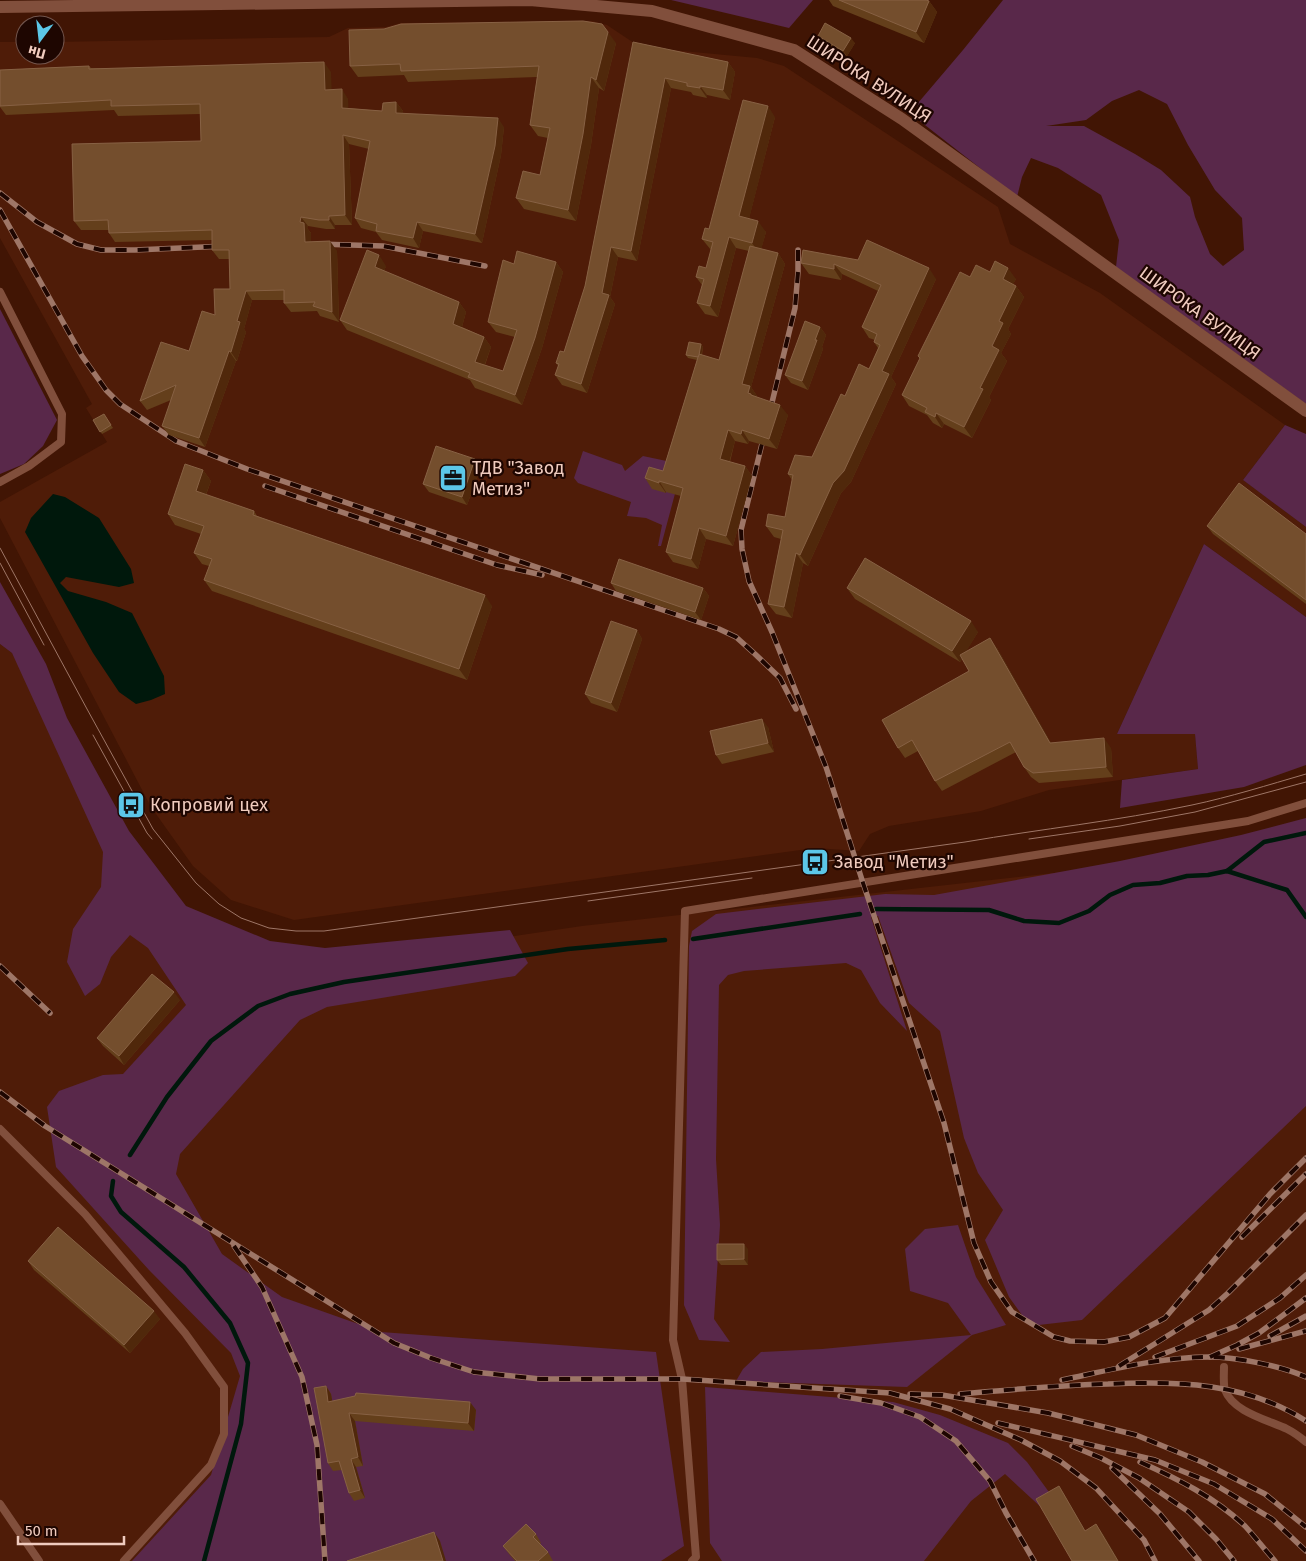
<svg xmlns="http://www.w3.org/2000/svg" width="1306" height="1561" viewBox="0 0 1306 1561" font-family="'Fira Sans',sans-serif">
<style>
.built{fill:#4f1c08}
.green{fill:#59284a;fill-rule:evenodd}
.water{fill:#00180c}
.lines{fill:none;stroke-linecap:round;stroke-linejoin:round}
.stream{stroke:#00180c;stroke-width:4.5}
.service{stroke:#814f3c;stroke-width:8}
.minor{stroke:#814f3c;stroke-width:12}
.tram{stroke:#9e7667;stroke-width:1}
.rail-casing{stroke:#9e7667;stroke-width:5.5}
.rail{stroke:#1e0601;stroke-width:4;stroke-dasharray:11;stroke-linecap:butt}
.wall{fill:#643f1b}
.shaded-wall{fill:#50280b}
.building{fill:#744e2d;stroke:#876144}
.labels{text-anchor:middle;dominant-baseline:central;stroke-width:4.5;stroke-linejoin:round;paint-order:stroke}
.street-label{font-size:18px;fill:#f0cbbe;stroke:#1e0601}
.poi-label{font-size:18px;fill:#f0cbbe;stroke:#1e0601;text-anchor:start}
</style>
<rect width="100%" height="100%" fill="#411504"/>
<g class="built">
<polygon points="592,21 607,25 640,47 757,58 784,66 998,207 1010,244 1100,293 1285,425 1243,480 1306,527 1306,617 1204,544 1117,734 1195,734 1198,769 1049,790 981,811 889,826 870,834 859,851 815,848 294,920 231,900 193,866 151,807 0,518 0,502 107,442 86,408 92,404 0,238 0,42 25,42 25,55 55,55 55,42 329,37 348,28 386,27 401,23"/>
<polygon points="0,644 12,653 169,936 250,975 582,926 1257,850 1306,940 1306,1561 0,1561"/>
</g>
<g class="green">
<polygon points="671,0 813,0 789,28"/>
<path d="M1003,0h303v404l-190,-137 3,-27 -18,-45 -43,-27 -27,-10 -9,19 -5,20 -101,-79 2,-15 45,-53zM1139,90l28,14 21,41 27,45 27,28 2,32 -21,16 -13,-12 -15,-37 -5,-20 -29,-27 -26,-16 -51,-28h-38l40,-6 26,-19z"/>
<polygon points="0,309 57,420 43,446 24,464 0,474"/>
<polygon points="1285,425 1306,434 1306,527 1243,480"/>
<polygon points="583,451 622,465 625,471 643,456 676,463 680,475 661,546 658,546 662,525 646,518 627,516 631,502 578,483 574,478"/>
<polygon points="1204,544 1306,617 1306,765 1244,787 1120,808 1122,780 1198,769 1195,734 1117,734"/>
<polygon points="0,582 46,664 67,718 129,831 186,906 270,941 325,948 510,930 528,963 515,976 327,1007 300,1020 180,1154 176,1174 222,1254 282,1297 381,1332 656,1352 684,1546 661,1561 132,1561 211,1475 240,1376 231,1353 149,1270 56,1167 47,1107 59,1091 103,1075 123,1074 186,1005 148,948 130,935 111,957 100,984 85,996 67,962 73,929 101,887 103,852 12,653 0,644"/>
<polygon points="1306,818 1306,1106 1082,1320 1030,1326 1009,1297 985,1240 1003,1210 978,1173 964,1138 940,1031 909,1003 878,916 871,917 907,1031 880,1003 861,970 846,963 744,971 728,975 719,985 716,1159 720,1225 714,1319 730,1342 699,1340 684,1305 689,946 692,931 716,914 885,894 934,895 1120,861 1241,835"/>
<polygon points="958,1225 976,1277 1006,1325 972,1335 907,1387 736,1381 743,1369 761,1352 822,1349 971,1335 948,1303 910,1291 905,1249 925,1229"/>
<polygon points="705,1387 893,1402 940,1415 1008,1443 1027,1462 1057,1503 1044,1510 1005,1474 971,1501 924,1561 722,1561 710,1543"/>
</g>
<polygon class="water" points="53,494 65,497 99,518 131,569 134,583 119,587 66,577 60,583 68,591 106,602 132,613 164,676 165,694 151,700 136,704 119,692 93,653 25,532 31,518"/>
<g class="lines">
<g class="stream">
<polyline points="1227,871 1264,842 1306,833"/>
<polyline points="876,909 989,910 1024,921 1059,923 1089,911 1110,895 1133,885 1160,883 1187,876 1208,875 1227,871 1287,890 1306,917"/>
<polyline points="693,939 860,914"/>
<polyline points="130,1155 167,1097 211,1041 258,1006 290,994 344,982 568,949 665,940"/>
<polyline points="113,1181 111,1196 121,1212 184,1267 230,1323 248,1363 241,1424 204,1561"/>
</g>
<g class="service">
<polyline points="0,292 62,414 61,442 29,466 0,482"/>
<polyline points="0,1129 85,1214 185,1333 224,1387 224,1434 211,1465 124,1561"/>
<path d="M1224,1367c0,7 -1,17 1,23 8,22 43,30 62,39 6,3 13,8 19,13"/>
<polyline points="0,1504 39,1561"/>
<polyline points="692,1561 696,1557 682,1379 673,1340 685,911 1248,821 1306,803"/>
</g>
<polyline class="minor" points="0,7 530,0 652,11 794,50 902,119 1306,411"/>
<g class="tram">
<path d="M0,548l87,161 66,120 43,54 23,21 22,14 28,10 27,3h28l641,-89c76,-13 152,-21 227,-37 38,-8 76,-20 114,-31"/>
<polyline points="0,563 44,645"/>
<polyline points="93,735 147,833 152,839"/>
<polyline points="1029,839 1120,826 1195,812 1306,782"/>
<polyline points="588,901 752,878"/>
</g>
<g class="rail-casing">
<g id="rail">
<polyline points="0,193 37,222 77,244 101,250 135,250 226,246"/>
<polyline points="0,210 82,356 106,390 120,404 176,441 247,469 719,629 736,637 755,654 780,678 796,709"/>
<polyline points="318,244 383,246 485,266"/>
<polyline points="798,250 798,272 795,308 741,530 742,549 749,581 772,632 826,767 863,883 944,1123 974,1243 991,1282 1012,1312 1054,1337 1070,1341 1104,1342 1129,1337 1165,1318 1270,1194 1306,1158"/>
<polyline points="265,486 497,565 542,575"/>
<polyline points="0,966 50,1013"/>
<polyline points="0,1092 45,1126 394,1343 431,1358 474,1372 540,1379 682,1379 890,1393 950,1409 1021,1440 1060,1461 1096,1488 1144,1540 1155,1561"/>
<polyline points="1242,1237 1306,1174"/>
<polyline points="234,1246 262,1287 302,1377 317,1445 325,1561"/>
<polyline points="1270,1336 1306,1316"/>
<polyline points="1239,1349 1306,1331"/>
<polyline points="1155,1357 1237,1326 1280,1298 1306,1275"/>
<polyline points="1210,1357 1237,1345 1259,1333 1306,1298"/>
<polyline points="1119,1366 1209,1310 1228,1293 1306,1215"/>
<path d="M1062,1380c48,-10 98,-23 147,-23 28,0 72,9 97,20"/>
<polyline points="910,1394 942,1395 1048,1413 1136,1435 1202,1462 1265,1494 1306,1527"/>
<path d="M960,1394c49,-4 98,-9 148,-10 69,-3 138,-2 198,37"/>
<polyline points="840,1396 881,1403 920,1417 956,1441 990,1481 1006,1513 1034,1561"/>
<polyline points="998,1423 1155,1460 1214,1484 1272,1519 1306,1551"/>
<polyline points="1072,1446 1101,1458 1139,1478 1189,1512 1216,1539 1234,1561"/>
<path d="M1140,1462c38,17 74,35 105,64 10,11 20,24 30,35"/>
<polyline points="1112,1468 1160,1514 1199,1561"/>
</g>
</g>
<use href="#rail" class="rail"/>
</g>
<g class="wall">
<polygon points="829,0 926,0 929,1 937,12 924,43 833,6"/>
<polygon points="818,36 855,43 847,56 822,41"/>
<polygon points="633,42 728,62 735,72 730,100 707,95 707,98 693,95 691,92 671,88 637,261 618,257 610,297 615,304 587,393 562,385 555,375 558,366 556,363 564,352 585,286"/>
<polygon points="616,43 604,91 599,88 591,145 576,221 524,209 516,198 540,175 548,138 538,136 530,125 537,77 408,82 404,75 358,77 350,66"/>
<polygon points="89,66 91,68 331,72 331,90 348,99 348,108 382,111 396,102 403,111 403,113 504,127 501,155 482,243 423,231 419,248 382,240 376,232 361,228 355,218 369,149 349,144 352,225 335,225 335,229 326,229 308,226 307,228 311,233 311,242 337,251 339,322 320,316 317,311 291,312 284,303 284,300 252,300 244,329 246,332 237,361 236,361 205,447 169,435 162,426 171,400 147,410 140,401 189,351 215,315 230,289 229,259 219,259 212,250 212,240 115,242 109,233 109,230 81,230 74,221 201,141 200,114 118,116 114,110 6,115 0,107 0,70"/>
<polygon points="775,117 749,218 766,232 761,249 778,253 785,264 751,387 757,396 757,397 788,415 777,449 749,441 748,444 735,441 730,462 745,466 752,476 733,546 706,539 698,569 673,562 666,552 681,496 666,492 666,493 652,489 645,478 663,471 697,360 688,358 686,355 701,344 703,347 702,355 719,360 749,251 736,248 718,317 705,314 697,303 702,285 696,277 706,268 711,250 702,239 709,229"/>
<polygon points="803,250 936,279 891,377 896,384 851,482 841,493 808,566 803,563 792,618 776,614 768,604 781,539 774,537 766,526 785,517 792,480 788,474 812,457 845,396 869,369 878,348 874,342 875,340 869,338 862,327 878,291 842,274 841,280 809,274 801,263"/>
<polygon points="556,262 563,272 542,348 522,405 475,388 470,380 347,330 340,320 386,266 384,271 459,302 466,312 462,327 484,337 491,347 485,365 503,371 515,337 496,332 488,322 514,264"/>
<polygon points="990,272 1016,279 1013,284 1016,286 1024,297 1008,329 1011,334 1001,353 1007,361 989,397 991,400 972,438 944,424 942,428 933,423 927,415 909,406 902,395 920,359 918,356 970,277"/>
<polygon points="820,327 826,335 822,347 823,349 808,390 791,383 785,375"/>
<polygon points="104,414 113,428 102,434 93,420"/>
<polygon points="475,459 481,467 467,505 429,492 423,484"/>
<polygon points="203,470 211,481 206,495 254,511 257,516 492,606 467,680 212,591 204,580 209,566 202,564 194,553 201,534 175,525 168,514"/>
<polygon points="1207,526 1306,534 1306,604 1213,534"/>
<polygon points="611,583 703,588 709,596 701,620 616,591"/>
<polygon points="847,588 978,632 966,651 997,648 1051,743 1111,748 1113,777 1039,783 1031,777 1024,767 1016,752 942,791 935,781 918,751 905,758 898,748 969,671 962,659 960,662 855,599"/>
<polygon points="637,630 642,639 617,712 591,703 585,694"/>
<polygon points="768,727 774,752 722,764 716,755"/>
<polygon points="180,1000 124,1065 103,1046 97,1038"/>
<polygon points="748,1249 748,1265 721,1265 717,1260"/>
<polygon points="28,1261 160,1319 130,1353 34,1270"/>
<polygon points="326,1386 331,1394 332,1401 476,1410 474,1431 355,1421 363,1466 356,1467 365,1498 354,1501 349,1493 342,1470 333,1471 328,1463"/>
<polygon points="536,1534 541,1543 540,1544 548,1552 553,1561 515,1561 509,1554 503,1546"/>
</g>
<g class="shaded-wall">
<polygon points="929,1 937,12 924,43 916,32"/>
<polygon points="608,32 616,43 604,91 596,80"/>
<polygon points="851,38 855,43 847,56 843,51"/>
<polygon points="324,62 331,72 332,99 325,90"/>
<polygon points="728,62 735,72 730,100 723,90"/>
<polygon points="591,77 599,88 591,145 576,221 568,210"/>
<polygon points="665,78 671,88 637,261 631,251"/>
<polygon points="700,86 707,95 707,98 700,88"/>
<polygon points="342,89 348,99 349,117 342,108"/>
<polygon points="396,102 403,111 402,122 396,113"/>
<polygon points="768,106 775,117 747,227 739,216"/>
<polygon points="498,118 504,127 501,155 482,243 475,234"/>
<polygon points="343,135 349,144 352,225 345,215"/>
<polygon points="329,216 335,225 335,229 329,220"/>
<polygon points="301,217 308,226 307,228 311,233 311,251 305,242 300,222"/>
<polygon points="758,221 766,232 760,254 752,243"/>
<polygon points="417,222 423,231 419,248 413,238"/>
<polygon points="729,237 736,248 718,317 710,306"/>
<polygon points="330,241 337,251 339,322 332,312"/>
<polygon points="611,247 618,257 610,297 615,304 587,393 581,384 602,293"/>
<polygon points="778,253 785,264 751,387 757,396 755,404 742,384"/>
<polygon points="379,255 386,266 382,277 375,267"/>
<polygon points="556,262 563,272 542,348 522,405 515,395"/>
<polygon points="834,264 842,274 841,280 834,269"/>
<polygon points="929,268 936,279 891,377 896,384 851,482 841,493 808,566 800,555 833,483 882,371"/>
<polygon points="1008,268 1016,279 1010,290 1003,279"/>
<polygon points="1016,286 1024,297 1008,329 1011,334 1001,353 1007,361 989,397 991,400 972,438 964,427 980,388 999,321"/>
<polygon points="246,291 252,300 244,329 246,332 237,361 231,352 237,321"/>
<polygon points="459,302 466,312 460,334 453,324"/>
<polygon points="820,327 826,335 822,347 823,349 808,390 802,381"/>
<polygon points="484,337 491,347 482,372 475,362"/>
<polygon points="701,344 703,347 700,360 699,357"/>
<polygon points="229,351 236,361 205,447 199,438"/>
<polygon points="780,405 788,415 777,449 769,439"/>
<polygon points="936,413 944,424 942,428 935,417"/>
<polygon points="728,430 735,441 727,470 720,459"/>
<polygon points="742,430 749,441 748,444 741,434"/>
<polygon points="475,459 481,467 467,505 462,497"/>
<polygon points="745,466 752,476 733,546 726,536"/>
<polygon points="203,470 211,481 203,502 196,491"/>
<polygon points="659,481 666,492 666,493 659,483"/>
<polygon points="699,528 706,539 698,569 691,559"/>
<polygon points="796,553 803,563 792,618 784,607"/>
<polygon points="703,588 709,596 701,620 695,612"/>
<polygon points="485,595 492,606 467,680 459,669"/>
<polygon points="971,621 978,632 960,662 952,651"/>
<polygon points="637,630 642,639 617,712 611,703"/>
<polygon points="990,638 997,648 1057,753 1050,743"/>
<polygon points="762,719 768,727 774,752 768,743"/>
<polygon points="1104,738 1111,748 1113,777 1106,767"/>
<polygon points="174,992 180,1000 124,1065 119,1056"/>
<polygon points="744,1244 748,1249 748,1265 744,1259"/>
<polygon points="154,1311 160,1319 130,1353 124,1345"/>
<polygon points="326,1386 331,1394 334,1410 328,1402"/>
<polygon points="470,1402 476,1410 474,1431 468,1423"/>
<polygon points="349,1413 355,1421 363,1466 358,1457"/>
<polygon points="351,1459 356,1467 365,1498 360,1490"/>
<polygon points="1059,1486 1066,1497 1092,1542 1085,1531"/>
<polygon points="1096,1524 1104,1535 1119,1561 1118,1561"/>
<polygon points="434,1532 440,1541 446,1561 443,1561"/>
</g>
<g class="building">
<polygon points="839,0 926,0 929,1 916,32"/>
<polygon points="583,21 602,24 608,32 596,80 591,77 583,134 568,210 516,198 523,171 540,175 550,128 530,125 539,66 401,71 400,64 350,66 349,30 384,29 401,24"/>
<polygon points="825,23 851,38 843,51 818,36"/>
<polygon points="633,42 728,62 723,90 700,86 700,88 687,86 687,83 665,78 631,251 611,247 602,293 609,295 581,384 555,375 559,364 556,363 560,351 564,352 585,286"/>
<polygon points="324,62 325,90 342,89 342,108 382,111 383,103 396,102 396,113 498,118 495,146 475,234 417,222 413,238 376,231 377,224 355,218 370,141 343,135 345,215 329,216 329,220 319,220 301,217 300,222 304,223 305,242 330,241 332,312 313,306 315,302 284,303 284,290 246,291 237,321 240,322 231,352 229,351 199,438 162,426 176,385 140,401 161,342 189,351 202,311 215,315 214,289 230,289 229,250 212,250 212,230 109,233 108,220 74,221 72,144 201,141 200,104 111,106 111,100 0,106 0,70 89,66 89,69"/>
<polygon points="743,100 768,106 739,216 758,221 752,243 729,237 710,306 697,303 704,279 696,277 699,266 706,268 713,242 702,239 705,228 709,229"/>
<polygon points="867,240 929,268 882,371 889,374 844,471 833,483 800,555 796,553 784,607 768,604 783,530 766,526 768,514 785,517 793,475 788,474 795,455 812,457 841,394 845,396 859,364 869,369 880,345 874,342 877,334 862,327 881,285 834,264 834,269 801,263 803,250 858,260"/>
<polygon points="750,246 778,253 742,384 750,386 748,393 751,394 751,395 780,405 769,439 742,430 741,434 728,430 720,459 745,466 726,536 699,528 691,559 666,552 683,488 659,481 659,483 645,478 649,467 663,471 699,354 719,360"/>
<polygon points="367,250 379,255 375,267 459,302 453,324 484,337 475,362 503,371 517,330 488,322 503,260 514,264 517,251 556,262 535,338 515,395 468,377 470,373 340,320"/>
<polygon points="995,261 1008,268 1003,279 1016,286 999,321 1003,323 992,346 999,350 980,388 983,389 964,427 936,413 935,417 925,412 927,408 902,395 920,358 918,356 960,272 970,277 976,265 990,272"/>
<polygon points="805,321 820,327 815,340 817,340 802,381 785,375"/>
<polygon points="689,342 701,344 699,355 698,357 686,355"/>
<polygon points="104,414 111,425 100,432 93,420"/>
<polygon points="436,446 475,459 462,497 423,484"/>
<polygon points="185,464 203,470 196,491 254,511 253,515 485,595 459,669 204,580 212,559 194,553 204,526 168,514"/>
<polygon points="1239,483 1306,534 1306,600 1207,526"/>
<polygon points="865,558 971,621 952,651 847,588"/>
<polygon points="619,559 703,588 695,612 611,583"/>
<polygon points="611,621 637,630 611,703 585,694"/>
<polygon points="990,638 1050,743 1104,738 1106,767 1033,773 1024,767 1010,742 935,781 912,740 898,748 882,720 969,671 960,655"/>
<polygon points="762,719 768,743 716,755 710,731"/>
<polygon points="152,974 174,992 119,1056 97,1038"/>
<polygon points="58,1227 154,1311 124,1345 28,1261"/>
<polygon points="717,1244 744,1244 744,1259 717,1260"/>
<polygon points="326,1386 328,1402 355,1396 356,1393 470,1402 468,1423 349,1413 358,1457 351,1459 360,1490 349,1493 339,1461 328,1463 314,1388"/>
<polygon points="1059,1486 1085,1531 1096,1524 1118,1561 1072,1561 1036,1499"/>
<polygon points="526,1524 536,1534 533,1537 548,1552 538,1561 517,1561 503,1546"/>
<polygon points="434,1532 443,1561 347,1561"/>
</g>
<defs>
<g id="office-square" transform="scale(1.4375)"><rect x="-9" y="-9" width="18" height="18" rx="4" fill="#5cc7e8" stroke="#1e0601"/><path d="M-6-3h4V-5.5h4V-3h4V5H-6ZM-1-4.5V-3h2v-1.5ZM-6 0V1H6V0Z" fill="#111"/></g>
<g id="bus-square" transform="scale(1.4375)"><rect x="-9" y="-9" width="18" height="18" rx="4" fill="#5cc7e8" stroke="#1e0601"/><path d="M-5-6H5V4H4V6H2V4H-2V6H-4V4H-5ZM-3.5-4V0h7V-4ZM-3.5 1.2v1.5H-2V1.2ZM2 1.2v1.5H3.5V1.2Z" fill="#111"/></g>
</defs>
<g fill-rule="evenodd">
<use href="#office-square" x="453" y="478"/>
<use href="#bus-square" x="131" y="805"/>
<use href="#bus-square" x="815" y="862"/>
</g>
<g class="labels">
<g class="street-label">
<text transform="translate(869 79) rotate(33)">ШИРОКА ВУЛИЦЯ</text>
<text transform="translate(1200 313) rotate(36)">ШИРОКА ВУЛИЦЯ</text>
</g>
<g class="poi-label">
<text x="472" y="468">ТДВ "Завод<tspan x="472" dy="21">Метиз"</tspan></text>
<text x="150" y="805">Копровий цех</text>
<text x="834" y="862">Завод "Метиз"</text>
</g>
</g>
<g transform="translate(40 40) rotate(195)"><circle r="24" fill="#1e0601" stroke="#72554d"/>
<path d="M0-4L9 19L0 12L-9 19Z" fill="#5cc7e8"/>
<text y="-8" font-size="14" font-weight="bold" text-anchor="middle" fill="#f0cbbe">Пн</text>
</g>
<path d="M18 1536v8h106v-8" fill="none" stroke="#f0cbbe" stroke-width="2.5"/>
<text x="25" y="1536" font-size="15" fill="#f0cbbe" stroke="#1e0601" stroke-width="4" paint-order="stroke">50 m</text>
</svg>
